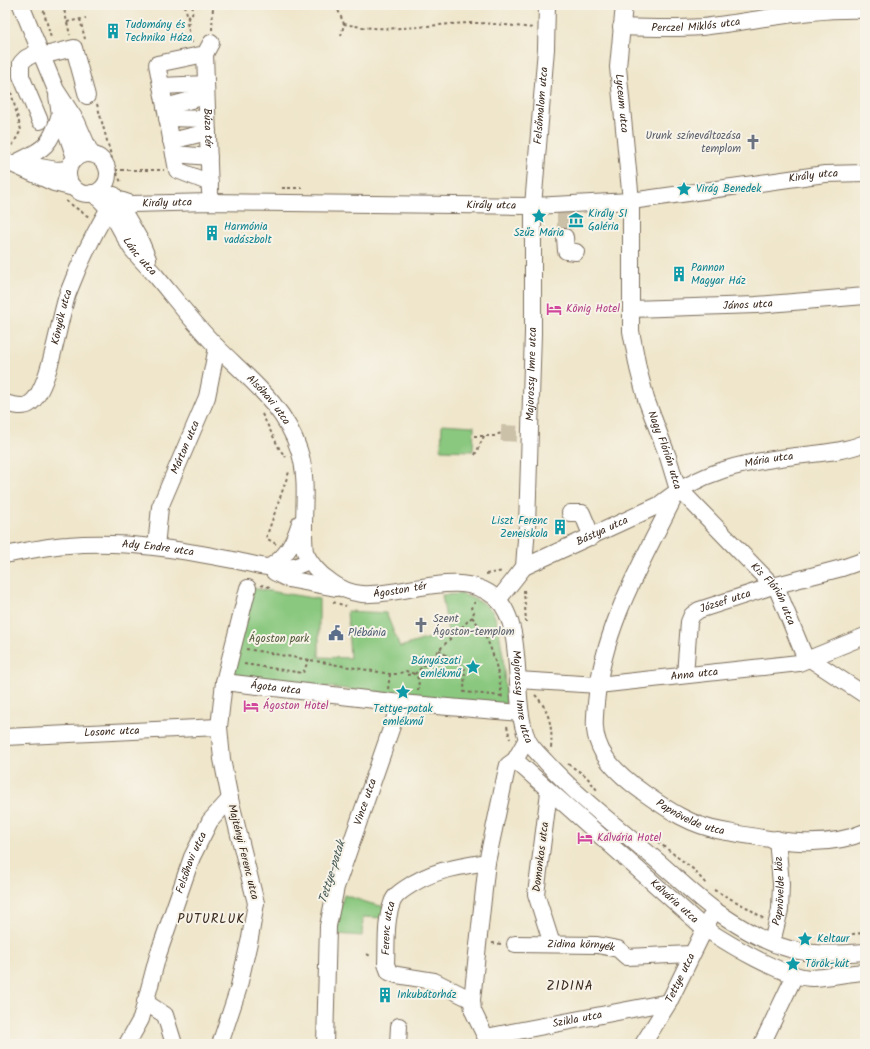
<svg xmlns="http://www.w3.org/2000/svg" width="870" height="1049" viewBox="0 0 870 1049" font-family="Kalam,sans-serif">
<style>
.green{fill:#8ac87f;stroke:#62794e}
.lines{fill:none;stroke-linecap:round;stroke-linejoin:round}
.minor-tunnel{stroke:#cbc0a8;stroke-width:16;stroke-dasharray:16 8;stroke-linecap:butt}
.minor-casing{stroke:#7a6c5b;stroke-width:18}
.path{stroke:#7a6c5b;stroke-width:2;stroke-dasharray:3 3;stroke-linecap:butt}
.minor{stroke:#fff;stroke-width:16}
.labels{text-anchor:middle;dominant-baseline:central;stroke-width:4;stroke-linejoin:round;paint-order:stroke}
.street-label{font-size:11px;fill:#3b2a1e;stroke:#f7f3e8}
.culture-label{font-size:11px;fill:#0d838f;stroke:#f7f3e8;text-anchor:start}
.worship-label{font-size:11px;fill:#5b616d;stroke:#f7f3e8;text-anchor:end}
.hotel-label{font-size:11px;fill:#b23c85;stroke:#f7f3e8;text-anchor:start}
.service-label{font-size:11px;fill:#4e5e75;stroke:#f7f3e8;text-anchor:start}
.park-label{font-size:11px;fill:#53593b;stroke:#f7f3e8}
.water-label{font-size:12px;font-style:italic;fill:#455855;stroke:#f7f3e8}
.quarter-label{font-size:13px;letter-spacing:1px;fill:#3b2a1e;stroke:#f7f3e8}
</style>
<rect width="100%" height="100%" fill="#f7f3e8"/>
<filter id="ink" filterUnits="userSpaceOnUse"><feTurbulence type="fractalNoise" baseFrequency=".025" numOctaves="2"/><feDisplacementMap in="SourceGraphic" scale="8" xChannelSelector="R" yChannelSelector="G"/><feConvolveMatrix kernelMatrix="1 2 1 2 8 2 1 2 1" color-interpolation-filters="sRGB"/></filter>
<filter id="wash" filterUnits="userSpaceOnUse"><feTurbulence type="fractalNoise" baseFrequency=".012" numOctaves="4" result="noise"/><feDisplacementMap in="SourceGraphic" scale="16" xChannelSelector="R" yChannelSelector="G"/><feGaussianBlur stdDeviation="0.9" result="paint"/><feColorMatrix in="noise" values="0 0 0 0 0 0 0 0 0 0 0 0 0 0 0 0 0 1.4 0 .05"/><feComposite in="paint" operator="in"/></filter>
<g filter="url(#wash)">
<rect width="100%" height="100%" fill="#efe6cb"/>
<g class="green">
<polygon points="442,424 474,426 473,451 441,450"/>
<polygon points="251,588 319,599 319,657 350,658 347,611 386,613 400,647 448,632 442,595 462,594 483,603 493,612 498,626 503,656 506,704 494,704 229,677"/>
<path d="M344,895c15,4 27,10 43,12l-3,11 -21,-1 -1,19 -25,-2 2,-22z"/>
</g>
</g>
<g filter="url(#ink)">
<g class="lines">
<g class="minor-tunnel">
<polyline points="565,213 565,237"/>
<polyline points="501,433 523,434"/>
</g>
<g class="minor-casing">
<g id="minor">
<polyline points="21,5 56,90 77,122 91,154"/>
<path id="s1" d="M624,5l-6,62 13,134v130l7,37 8,31 22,58 10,33c-34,69 -75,135 -82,213 -1,13 -3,27 2,39 6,20 29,39 46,51 24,17 48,33 78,38 45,8 100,20 143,1"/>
<path id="s2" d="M621,27c26,1 54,2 80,0 55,-6 108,-19 164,-17"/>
<path id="s3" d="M205,54l5,138"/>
<polyline points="41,56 74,48 87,96"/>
<polyline points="161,86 206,84"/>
<polyline points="57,96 60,114 75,158"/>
<polyline points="165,107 206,96"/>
<polyline points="167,118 207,119"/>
<polyline points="40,121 21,76 21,63 26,58 40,51"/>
<polyline points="171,141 208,132"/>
<polyline points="174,154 209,157"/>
<circle cx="88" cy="174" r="20"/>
<polyline points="5,161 54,183 74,188"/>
<path d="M17,162c28,-13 34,-17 43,-48"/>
<polyline points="28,165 57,170 68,169"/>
<polyline points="210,183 177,170 157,64 205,54 211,43"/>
<path id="s4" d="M92,193c23,17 25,34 40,56 7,9 16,18 24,27 20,24 39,49 61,71 31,31 68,59 82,103 11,33 2,68 6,102 6,13 13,21 25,29 9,7 20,12 32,13 41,3 100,-28 135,5 29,27 14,102 30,139 3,9 13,17 19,24 32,35 71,65 108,96 20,17 40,37 62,53 19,13 42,28 64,35 28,10 57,8 85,6"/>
<polyline points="114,195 140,240 148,259"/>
<path id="s5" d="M117,199l15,5 78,-2 323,4 98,-5 194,-27 40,-1"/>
<polyline points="565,237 566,251 576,252"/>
<path id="s6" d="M631,309l125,-4 109,-9"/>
<path id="s7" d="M5,403c7,2 18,5 24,1 21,-12 30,-87 39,-111 11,-29 25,-58 41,-85"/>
<path id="s8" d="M678,490l10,8 90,93 26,64 61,40"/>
<polyline points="570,513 582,513 592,537"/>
<path id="s9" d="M156,547l4,-40 47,-110 10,-50"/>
<path id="s10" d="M5,555c21,-4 42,-9 63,-10 57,-5 115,5 170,16 24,5 49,14 71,-1"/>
<path d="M269,567c18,-10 25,-25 31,-44"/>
<path id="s11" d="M524,567l135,-62c41,-34 85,-43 137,-49 23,-3 47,-4 69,-13"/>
<polyline points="274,572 288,579 336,588"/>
<path id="s12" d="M498,600l26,-33 3,-41 6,-193v-127l13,-157 1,-44"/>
<path id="s13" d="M685,675l4,-53 3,-7 7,-5 74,-24 69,-18 23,-8"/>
<path id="s14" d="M518,680l80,5 201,-22 66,-27"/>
<path id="s15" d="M224,682l176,21 120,10"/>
<path id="s16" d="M5,737l214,-10"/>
<path id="s17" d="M515,760l189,168c25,16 79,50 109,50 17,-1 35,-5 52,-6"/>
<polyline points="549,792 536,894 552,944"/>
<path id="s18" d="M772,942l8,-32 1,-26 -4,-45"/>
<path id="s19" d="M515,944l82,1 21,4 9,8 64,-3"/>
<path id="s20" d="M472,1000l-38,-19 -37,-6 -8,-3 -3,-8c1,-19 -1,-42 6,-61 2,-7 8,-11 14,-15 26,-18 51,-21 81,-26"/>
<polyline points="145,1002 165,1015 174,1044"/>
<path id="s21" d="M486,1037l183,-35"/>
<path id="s22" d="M127,1044l14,-25 17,-64 34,-98 18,-36 20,-22"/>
<polyline points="220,1044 238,990 250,938 256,903 230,799 222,759 219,727 224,682 248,588"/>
<path id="s23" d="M325,1044l3,-118 8,-39 64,-184"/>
<polyline points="398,1044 399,1026"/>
<polyline points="489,1044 473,1011 472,1000 487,862 506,773 508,765 515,760 527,739"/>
<path id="s24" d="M643,1044l26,-42 41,-84"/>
<polyline points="762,1044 795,975"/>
</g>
</g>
<g class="path">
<polyline points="42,5 51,38"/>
<polyline points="63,5 70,35"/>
<polyline points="185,5 189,23 185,24"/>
<polyline points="336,5 344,24"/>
<polyline points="187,17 192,16 193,5"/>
<polyline points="80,19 85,39"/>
<polyline points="67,22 86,18"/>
<polyline points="187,23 192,43"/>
<polyline points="212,30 213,5"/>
<path d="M341,36l3,-12c48,10 82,0 128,-1 21,0 41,3 62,5"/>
<polyline points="11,92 21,130 12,146"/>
<polyline points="97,104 115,170 121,182"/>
<polyline points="115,170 164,170"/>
<polyline points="282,188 302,188"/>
<polyline points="66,201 89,217"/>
<polyline points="262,414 280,450 286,457"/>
<polyline points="474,436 494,436 501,433"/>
<polyline points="475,455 484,436"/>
<polyline points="276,544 266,538 289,472"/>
<polyline points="486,574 503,571"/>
<polyline points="261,585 270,587"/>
<polyline points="524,590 526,622"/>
<polyline points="333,602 346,606"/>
<path d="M472,617c20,23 26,51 30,81"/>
<polyline points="246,649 390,674 397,674 406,671 415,674"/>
<polyline points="439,650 465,669 464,692 501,696"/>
<polyline points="244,664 303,673 309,659"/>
<polyline points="407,675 414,674"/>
<polyline points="388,689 390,674"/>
<polyline points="418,691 419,680 415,674 472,617 474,612 471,608 475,602"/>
<path d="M535,695c14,14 18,33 16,53"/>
<polyline points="507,726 510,739"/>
<polyline points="568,764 586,776 597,790"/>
<polyline points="658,842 693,869 707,885"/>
<polyline points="714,890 748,908 764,919"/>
<polyline points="841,939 853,934 865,933"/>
<polyline points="492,943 502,944"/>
<polyline points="367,954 372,957"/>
</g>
<use href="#minor" class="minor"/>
</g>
</g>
<defs>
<g id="building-bare" transform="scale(1.2)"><path d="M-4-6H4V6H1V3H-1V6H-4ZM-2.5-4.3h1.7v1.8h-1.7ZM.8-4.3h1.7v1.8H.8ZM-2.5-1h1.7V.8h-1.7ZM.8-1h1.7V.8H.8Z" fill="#0f9aa8" stroke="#f7f3e8" stroke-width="2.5" paint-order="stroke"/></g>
<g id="church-bare" transform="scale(1.2)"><path d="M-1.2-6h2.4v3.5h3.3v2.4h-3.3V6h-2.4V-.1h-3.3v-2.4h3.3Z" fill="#6b7280" stroke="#f7f3e8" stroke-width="2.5" paint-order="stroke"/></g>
<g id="sight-bare" transform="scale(1.2)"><path d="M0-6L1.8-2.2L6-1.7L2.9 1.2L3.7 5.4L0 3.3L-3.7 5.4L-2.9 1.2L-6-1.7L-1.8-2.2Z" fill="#0f9aa8" stroke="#f7f3e8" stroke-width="2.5" paint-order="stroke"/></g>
<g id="museum-bare" transform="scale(1.2)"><path d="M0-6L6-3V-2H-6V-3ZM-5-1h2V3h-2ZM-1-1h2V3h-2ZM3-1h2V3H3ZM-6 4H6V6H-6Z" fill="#0f9aa8" stroke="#f7f3e8" stroke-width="2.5" paint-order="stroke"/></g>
<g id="hotel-bare" transform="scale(1.2)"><path d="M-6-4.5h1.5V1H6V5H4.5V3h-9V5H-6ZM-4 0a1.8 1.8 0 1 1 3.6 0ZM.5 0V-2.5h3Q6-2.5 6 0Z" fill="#d1479c" stroke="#f7f3e8" stroke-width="2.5" paint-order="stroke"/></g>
<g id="civic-bare" transform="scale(1.2)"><path d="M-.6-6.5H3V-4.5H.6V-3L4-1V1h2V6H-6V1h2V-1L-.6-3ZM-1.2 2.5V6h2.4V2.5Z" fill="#5c6f8a" stroke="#f7f3e8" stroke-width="2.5" paint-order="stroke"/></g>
</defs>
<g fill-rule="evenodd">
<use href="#building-bare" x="113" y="31"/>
<use href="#church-bare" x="753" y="142"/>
<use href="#sight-bare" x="684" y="189"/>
<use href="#sight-bare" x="539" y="216"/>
<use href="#museum-bare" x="576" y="220"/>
<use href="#building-bare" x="212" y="233"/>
<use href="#building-bare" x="679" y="274"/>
<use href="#hotel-bare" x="554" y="309"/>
<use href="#building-bare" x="560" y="527"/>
<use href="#church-bare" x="421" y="625"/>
<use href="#civic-bare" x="336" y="633"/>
<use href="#sight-bare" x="473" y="667"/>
<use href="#sight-bare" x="403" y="692"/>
<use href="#hotel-bare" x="251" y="706"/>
<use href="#hotel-bare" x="585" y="838"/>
<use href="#sight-bare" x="805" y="939"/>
<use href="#sight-bare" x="793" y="964"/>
<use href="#building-bare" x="385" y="995"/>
</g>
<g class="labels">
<g class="street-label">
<text stroke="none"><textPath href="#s2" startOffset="75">Perczel Miklós utca</textPath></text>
<text stroke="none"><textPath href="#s1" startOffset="99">Lyceum utca</textPath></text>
<text stroke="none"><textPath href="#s12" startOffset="504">Felsőmalom utca</textPath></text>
<text stroke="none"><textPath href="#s3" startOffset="74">Búza tér</textPath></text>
<text stroke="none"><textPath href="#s5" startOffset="699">Király utca</textPath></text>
<text stroke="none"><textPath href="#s5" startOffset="51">Király utca</textPath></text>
<text stroke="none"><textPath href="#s5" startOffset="375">Király utca</textPath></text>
<text stroke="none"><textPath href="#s4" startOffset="80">Lánc utca</textPath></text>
<text stroke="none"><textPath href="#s6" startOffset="117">János utca</textPath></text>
<text stroke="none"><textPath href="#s7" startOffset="119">Könyök utca</textPath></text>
<text stroke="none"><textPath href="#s12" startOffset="235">Majorossy Imre utca</textPath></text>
<text stroke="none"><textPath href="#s4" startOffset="273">Alsóhavi utca</textPath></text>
<text stroke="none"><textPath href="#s9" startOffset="105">Márton utca</textPath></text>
<text stroke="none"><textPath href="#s1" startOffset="451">Nagy Flórián utca</textPath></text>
<text stroke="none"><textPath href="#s11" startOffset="269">Mária utca</textPath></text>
<text stroke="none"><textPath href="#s11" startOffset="86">Bástya utca</textPath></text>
<text stroke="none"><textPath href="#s10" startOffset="154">Ady Endre utca</textPath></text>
<text stroke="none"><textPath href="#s4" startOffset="547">Ágoston tér</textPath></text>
<text stroke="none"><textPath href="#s8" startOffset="142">Kis Flórián utca</textPath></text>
<text stroke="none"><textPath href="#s13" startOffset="97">József utca</textPath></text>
<text stroke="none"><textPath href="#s14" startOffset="177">Anna utca</textPath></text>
<text stroke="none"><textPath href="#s15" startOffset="52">Ágota utca</textPath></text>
<text stroke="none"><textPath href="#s4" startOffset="751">Majorossy Imre utca</textPath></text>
<text stroke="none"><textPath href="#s16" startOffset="107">Losonc utca</textPath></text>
<text stroke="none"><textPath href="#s23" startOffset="248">Vince utca</textPath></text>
<text stroke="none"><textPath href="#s1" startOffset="885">Papnövelde utca</textPath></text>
<text transform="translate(243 852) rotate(76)">Majtényi Ferenc utca</text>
<text transform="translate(541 857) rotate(-83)">Domonkos utca</text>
<text stroke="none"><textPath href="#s22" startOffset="193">Felsőhavi utca</textPath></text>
<text stroke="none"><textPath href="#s18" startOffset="52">Papnövelde köz</textPath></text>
<text stroke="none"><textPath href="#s17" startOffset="213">Kálvária utca</textPath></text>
<text stroke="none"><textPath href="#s20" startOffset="133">Ferenc utca</textPath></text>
<text stroke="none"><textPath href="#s19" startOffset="66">Zidina környék</textPath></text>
<text stroke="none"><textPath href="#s24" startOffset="76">Tettye utca</textPath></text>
<text stroke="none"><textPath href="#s21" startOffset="93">Szikla utca</textPath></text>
</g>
<g class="culture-label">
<text x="125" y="25">Tudomány és<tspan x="125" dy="13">Technika Háza</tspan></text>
<text x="696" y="189">Virág Benedek</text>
<text x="588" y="214">Király 51<tspan x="588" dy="13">Galéria</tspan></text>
<text x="224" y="227">Harmónia<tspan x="224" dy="13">vadászbolt</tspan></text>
<text x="539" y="233" text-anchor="middle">Szűz Mária</text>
<text x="691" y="268">Pannon<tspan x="691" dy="13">Magyar Ház</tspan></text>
<text x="548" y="521" text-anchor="end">Liszt Ferenc<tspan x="548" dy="13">Zeneiskola</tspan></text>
<text x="461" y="661" text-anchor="end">Bányászati<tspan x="461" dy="13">emlékmű</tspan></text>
<text x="403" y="709" text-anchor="middle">Tettye-patak<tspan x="403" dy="13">emlékmű</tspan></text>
<text x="817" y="939">Keltaur</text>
<text x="805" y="964">Török-kút</text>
<text x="397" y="995">Inkubátorház</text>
</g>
<g class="worship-label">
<text x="741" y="136">Urunk színeváltozása<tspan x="741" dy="13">templom</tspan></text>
<text x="433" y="619" text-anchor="start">Szent<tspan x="433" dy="13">Ágoston-templom</tspan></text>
</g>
<g class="hotel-label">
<text x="566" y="309">König Hotel</text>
<text x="263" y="706">Ágoston Hotel</text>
<text x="597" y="838">Kálvária Hotel</text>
</g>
<g class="service-label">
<text x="348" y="633">Plébánia</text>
</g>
<g class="park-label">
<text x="279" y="639">Ágoston park</text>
</g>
<g class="water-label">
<text transform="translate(332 872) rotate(-73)">Tettye-patak</text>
</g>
<g class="quarter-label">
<text x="211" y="919">PUTURLUK</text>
<text x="570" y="986">ZIDINA</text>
</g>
</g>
<rect width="870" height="1049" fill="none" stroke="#f7f3e8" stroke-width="20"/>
</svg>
